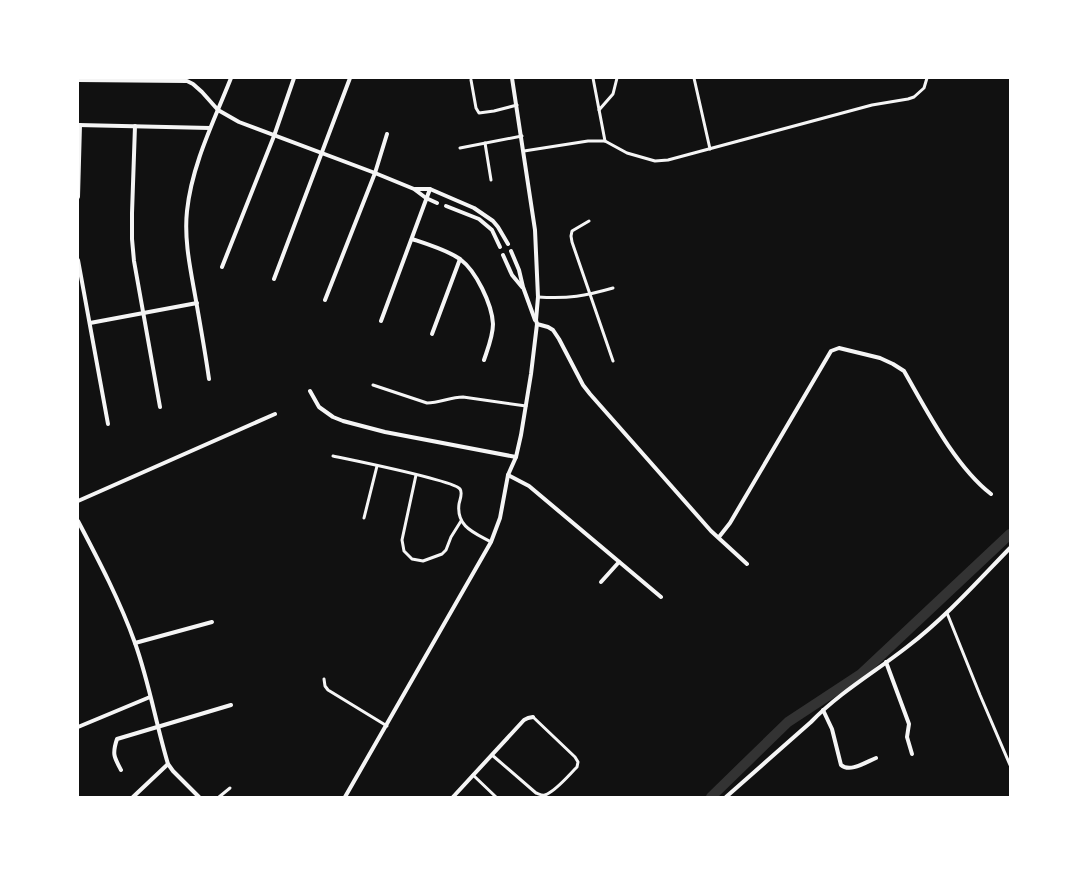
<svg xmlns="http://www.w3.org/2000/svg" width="1088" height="875" viewBox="0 0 1088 875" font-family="Ubuntu,sans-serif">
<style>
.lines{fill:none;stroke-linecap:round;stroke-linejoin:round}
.canal{stroke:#333;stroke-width:10}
.service{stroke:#f5f5f5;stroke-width:3}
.minor{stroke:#f5f5f5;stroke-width:4}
</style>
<rect width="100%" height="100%" fill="#111"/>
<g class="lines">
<polyline class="canal" points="711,797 788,722 861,674 1010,534"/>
<g class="service">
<polyline points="593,78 605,141"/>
<polyline points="694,78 710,149"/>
<polyline points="471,80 476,108 479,113 494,111 517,105"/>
<polyline points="599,110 613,94 617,78"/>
<polyline points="485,143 491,180"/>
<polyline points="460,148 522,136"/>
<polyline points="524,151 588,141 605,141 627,153 655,161 668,160 872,105 908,99 914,97 924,88 927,78"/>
<polyline points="589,221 572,231 571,236 572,242 613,361"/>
<path d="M538,297c31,2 47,-1 75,-9"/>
<path d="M373,385l54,18c13,0 23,-6 36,-6l63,9"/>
<path d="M333,456c18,4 120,24 127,33 3,4 0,10 -1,15 -3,23 16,29 32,38"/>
<polyline points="416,475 402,540 404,551 412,559 423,561 442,554 446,550 451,537 461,521"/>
<polyline points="364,518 377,466"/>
<polyline points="947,613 980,695 1010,765"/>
<polyline points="324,679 325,686 328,690 387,726"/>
<path d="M492,755l44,38c3,1 6,3 9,2 10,-3 24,-20 32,-28l1,-5 -3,-5 -42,-40"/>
<polyline points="473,775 496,797"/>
<polyline points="219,797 230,788"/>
</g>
<g class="minor">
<polyline points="78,80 187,81 193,84 202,92 218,110 239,122 375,173 414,189 426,198 437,203"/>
<polyline points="78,125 210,128"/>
<polyline points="135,126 132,213 132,239 134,261 160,407"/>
<polyline points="415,189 430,189 474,208 493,221 498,227 508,244"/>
<polyline points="78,197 80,125"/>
<polyline points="446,206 479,219 492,230 500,247"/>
<path d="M412,239c15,5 35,11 48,20 16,12 32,45 33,65 0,12 -5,24 -9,36"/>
<polyline points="511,251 519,270 523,287 535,320"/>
<polyline points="503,255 512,275 522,287"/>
<polyline points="78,260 108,424"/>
<polyline points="222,267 274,136 294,78"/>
<polyline points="274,279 350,78"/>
<polyline points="325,300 375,173 387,134"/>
<polyline points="381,321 430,189"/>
<polyline points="90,323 197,303"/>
<polyline points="537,324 548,327 553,330 559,339 583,385 590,394 711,531 747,564"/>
<polyline points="432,334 460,259"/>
<path d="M209,379c-4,-28 -9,-56 -14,-84 -5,-28 -11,-56 -8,-84 5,-47 27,-90 44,-133"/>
<polyline points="310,391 319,407 333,417 343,421 385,432 516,457"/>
<polyline points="508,475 529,486 661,597"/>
<polyline points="78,501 275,414"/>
<path d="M78,521c21,40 42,80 57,122 14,39 21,81 33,121l5,7 26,26"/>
<path d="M719,537l11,-14 101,-172 8,-3 41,10 13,6 11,7c23,40 51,95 87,123"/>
<polyline points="601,582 619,562"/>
<polyline points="135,643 212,622"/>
<polyline points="886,662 909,724 907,737 912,754"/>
<path d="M823,710l9,19 9,36c9,8 25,-3 35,-7"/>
<polyline points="78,727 150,697"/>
<path d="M121,770c-7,-13 -9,-16 -4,-31l114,-34"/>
<polyline points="133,797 168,764"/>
<polyline points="345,797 491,542 500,518 508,475 516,457 521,435 531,374 537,324 536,320 538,297 535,230 512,78"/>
<polyline points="453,797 524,720 528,718 533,717"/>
<path d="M726,797l85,-75c29,-30 64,-50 96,-75 38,-29 70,-65 103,-99"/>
</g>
</g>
<rect width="1088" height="875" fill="none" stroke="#ffffff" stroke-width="158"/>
</svg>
